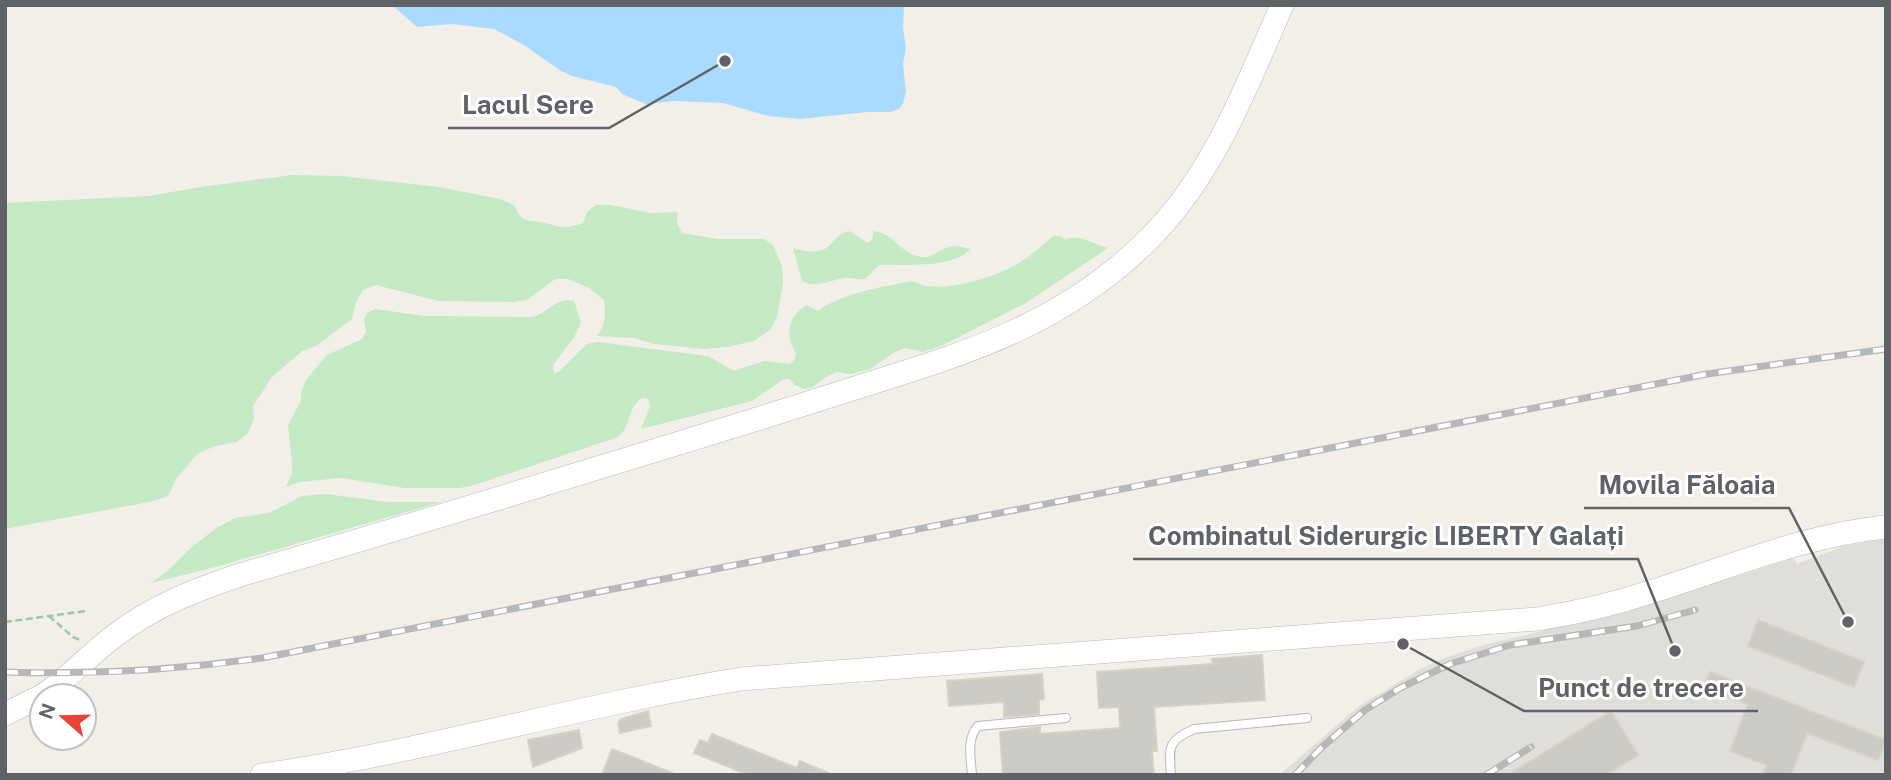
<svg xmlns="http://www.w3.org/2000/svg" width="1891" height="780" viewBox="0 0 1891 780" font-family="'Public Sans',sans-serif">
<style>
.industrial{fill:#e0deda}
.green{fill:#c5e8c5}
.water{fill:#aadaff}
.building{fill:#cccac5;stroke:#d6d1c6;stroke-width:2}
.lines{fill:none;stroke-linecap:round;stroke-linejoin:round}
.lane-casing{stroke:#b5b8bc;stroke-width:10}
.secondary-casing{stroke:#b6babf;stroke-width:24}
.path{stroke:#9cc7a9;stroke-width:2.5;stroke-dasharray:7 3.5;stroke-linecap:butt}
.lane{stroke:#fff;stroke-width:8}
.secondary{stroke:#fff;stroke-width:23}
.rail-casing{stroke:#b6b7b8;stroke-width:7}
.rail{stroke:#fff;stroke-width:4.5;stroke-dasharray:13;stroke-linecap:butt}
.leader{fill:none;stroke:#5f6368;stroke-width:2.5}
.callout-dot{fill:#5f6368;stroke:#fff;stroke-width:2.5}
.callout-label{font-size:26px;text-anchor:middle;font-weight:bold;fill:#5f6368;stroke:#fff;stroke-width:6;stroke-linejoin:round;paint-order:stroke}
</style>
<rect width="100%" height="100%" fill="#f1efe8"/>
<polygon class="industrial" points="1886,538 1886,775 1279,775 1359,706 1420,669 1447,657 1480,646 1628,610 1794,558 1797,564 1844,546"/>
<g class="green">
<path d="M293,175l49,1 97,11 61,12 14,6c8,17 9,14 25,17 20,3 23,9 44,1l5,-12 8,-6h14l41,8 27,-1 -1,12 5,9 36,6h46l9,6 9,21 1,17 -6,34 -7,13 -16,11 -27,6 -23,2 -49,-5 -21,-6 -37,-2c9,-12 9,-22 7,-36l-15,-12 -21,-9h-13l-28,21 -14,2 -75,-1 -62,-16 -13,5 -7,12 -4,17 -36,27 -14,5 -30,26 -19,29 1,13 -6,14 -11,9 -22,4 -18,8 -21,25 -8,17 -14,5 -149,28v-326l144,-7 51,-9z"/>
<path d="M849,231l19,12 5,-5v-7c21,2 25,20 44,25 14,4 19,-5 32,-9 6,-2 16,1 22,2 -19,20 -66,15 -92,16l-14,14c-6,1 -11,-1 -17,-1 -16,0 -30,12 -46,3l-9,-33c13,4 28,7 38,-4 7,-6 7,-10 18,-13z"/>
<path d="M1053,236h7l6,4c13,-7 28,5 42,8l-82,55 -83,42 -20,7 -18,-4 -12,5 -23,16 -20,5 -13,-2 -11,5 -13,10 -9,2 -9,-4 -5,-6h-6l-32,22 -111,28 9,-23 -2,-7 -6,-1c-15,9 -11,30 -24,39l-147,49 -12,2h-55l-62,-10 -43,4 -13,5 6,-14v-9l-4,-39 13,-24v-9l5,-12 21,-25 35,-16 4,-7 -2,-13 3,-6 8,-4 49,7 108,1c17,-4 23,-20 42,-16l7,21 -7,15 -21,28 1,9 6,-3 27,-27 11,-2 110,14 26,15 30,-10 26,3 5,-5 1,-6c-12,-17 -7,-39 11,-48l11,6c18,-16 71,-26 95,-30 22,15 79,-3 101,-15 14,-8 27,-19 39,-30z"/>
<polygon points="326,494 388,502 441,502 219,566 151,583 166,572 194,545 218,527 235,518 269,513 302,496"/>
</g>
<polygon class="water" points="392,5 904,5 903,28 906,48 903,64 906,92 903,103 899,109 891,112 867,112 800,119 768,116 723,103 675,101 646,104 622,94 616,87 572,76 561,71 524,45 494,29 452,24 417,27"/>
<g class="building">
<polygon points="1758,620 1864,662 1854,687 1748,646"/>
<polygon points="1262,655 1265,700 1154,707 1157,751 1152,751 1154,775 1003,775 1000,732 1040,727 1040,734 1120,728 1119,707 1099,708 1097,672 1213,664 1212,659"/>
<polygon points="1710,672 1886,740 1878,760 1807,733 1791,775 1763,775 1767,765 1730,751 1748,704 1704,687"/>
<polygon points="1042,674 1044,699 1039,700 1039,714 1004,717 1004,702 949,706 947,681"/>
<polygon points="648,711 651,726 620,733 618,723 621,719"/>
<polygon points="1611,711 1638,755 1606,775 1508,775"/>
<polygon points="579,730 582,748 533,767 528,740"/>
<polygon points="712,734 797,768 800,761 833,775 749,775 694,753 700,740 708,743"/>
<polygon points="612,749 675,774 674,775 602,775"/>
</g>
<g class="lines">
<g class="lane-casing">
<g id="lane">
<path d="M972,775c-1,-16 -6,-36 6,-49l88,-8"/>
<path d="M1171,775c-2,-28 -4,-34 23,-46l113,-11"/>
</g>
</g>
<g class="secondary-casing">
<g id="secondary">
<path d="M42,696c27,-18 49,-43 75,-62 38,-29 81,-45 126,-60 148,-42 295,-88 443,-133 62,-19 123,-38 185,-58 106,-33 194,-62 275,-141 66,-64 100,-154 136,-237"/>
<polyline points="5,714 42,696"/>
<path d="M262,775c161,-23 318,-70 479,-96l796,-60c38,-6 74,-14 110,-26 78,-24 157,-58 239,-66"/>
</g>
</g>
<g class="path">
<polyline points="49,616 73,637 82,641"/>
<polyline points="5,622 86,611"/>
</g>
<use href="#lane" class="lane"/>
<use href="#secondary" class="secondary"/>
<g class="rail-casing">
<g id="rail">
<path d="M5,672c86,3 172,-2 257,-14l1445,-284 179,-25"/>
<polyline points="1295,775 1321,748 1365,710 1400,688 1450,664 1510,645 1637,626 1695,610"/>
<polyline points="1486,775 1531,747"/>
</g>
</g>
<use href="#rail" class="rail"/>
</g>
<path class="leader" d="M725 61L609 128H448M1848 622L1789 508H1584M1675 651L1638 559H1133M1403 644L1524 711H1758"/>
<g class="callout-dot">
<circle cx="725" cy="61" r="7"/>
<circle cx="1848" cy="622" r="7"/>
<circle cx="1675" cy="651" r="7"/>
<circle cx="1403" cy="644" r="7"/>
</g>
<g class="callout-label">
<text x="528" y="114">Lacul Sere</text>
<text x="1687" y="494">Movila Făloaia</text>
<text x="1386" y="545">Combinatul Siderurgic LIBERTY Galați</text>
<text x="1641" y="697">Punct de trecere</text>
</g>
<rect width="1891" height="780" fill="none" stroke="#5f6368" stroke-width="14"/>
<g transform="translate(63 717) rotate(290)"><circle r="33" fill="#ffffff" stroke="#bfc1c3" stroke-width="2"/>
<path d="M0-5L12 26L0 18L-12 26Z" fill="#ea4335"/>
<text y="-10" font-size="19" font-weight="bold" text-anchor="middle" fill="#5f6368">N</text>
</g>
</svg>
